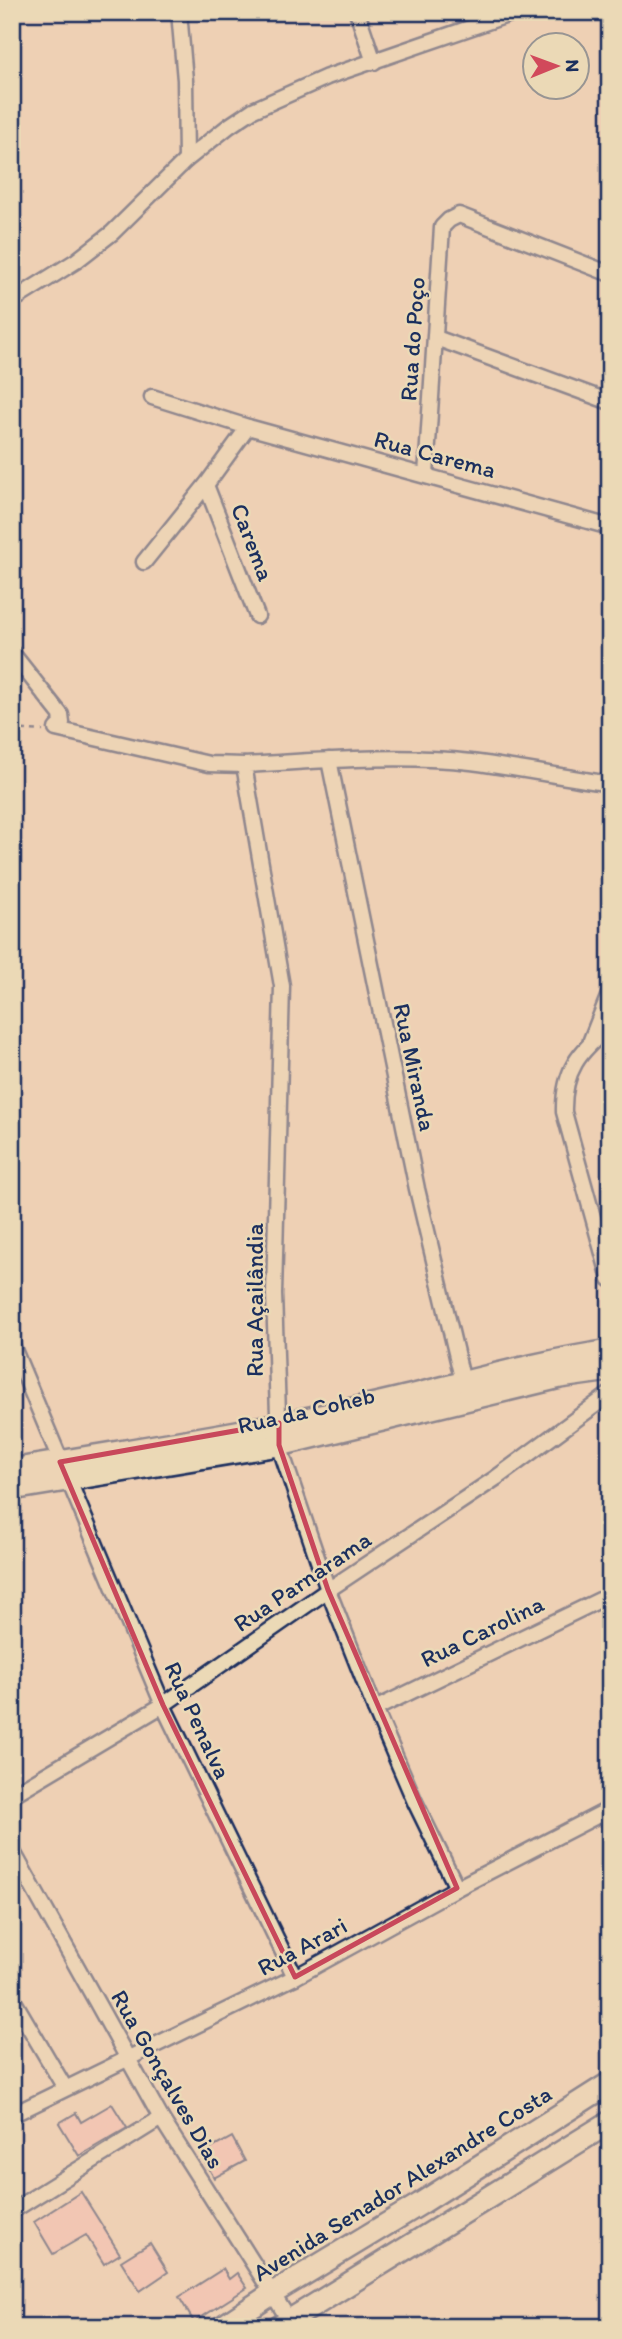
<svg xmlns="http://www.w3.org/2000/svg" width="622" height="2339" viewBox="0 0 622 2339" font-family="Itim,sans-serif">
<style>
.building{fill:#f5bab1;stroke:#1b2f5e;stroke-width:2}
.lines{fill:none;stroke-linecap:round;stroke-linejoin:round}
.street-casing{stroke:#1b2f5e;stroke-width:19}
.secondary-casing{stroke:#1b2f5e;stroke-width:26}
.path{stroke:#1b2f5e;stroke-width:2.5;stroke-dasharray:5 5;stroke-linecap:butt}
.street{stroke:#ebd9b6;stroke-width:14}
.secondary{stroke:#ebd9b6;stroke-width:21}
.marked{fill:none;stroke:#c8485b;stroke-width:5;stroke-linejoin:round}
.labels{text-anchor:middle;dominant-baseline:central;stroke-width:5;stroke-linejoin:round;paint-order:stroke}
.street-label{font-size:24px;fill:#1b2f5e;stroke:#ebd9b6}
</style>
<rect width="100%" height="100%" fill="#eed0b4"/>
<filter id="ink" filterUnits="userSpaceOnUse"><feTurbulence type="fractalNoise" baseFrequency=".0143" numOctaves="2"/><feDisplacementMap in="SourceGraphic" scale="14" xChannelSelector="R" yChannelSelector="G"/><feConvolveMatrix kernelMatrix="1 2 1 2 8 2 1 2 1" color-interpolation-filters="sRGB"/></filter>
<g filter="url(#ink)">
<g class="building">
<polygon points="112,2104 127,2128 79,2156 59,2123 76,2113 81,2122"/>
<polygon points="232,2137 245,2161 214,2178 201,2154"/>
<polygon points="81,2192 120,2254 104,2264 86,2235 53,2254 34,2222"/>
<polygon points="150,2243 168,2272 140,2291 121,2261"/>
<polygon points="223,2269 229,2279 237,2273 247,2288 194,2322 179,2297"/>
</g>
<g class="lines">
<g class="street-casing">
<g id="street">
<polyline points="179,12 185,80 186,160"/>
<polyline points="357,12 374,62"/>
<polyline points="12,301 76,261 112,233 186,160 229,126 253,110 327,77 516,12"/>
<polyline points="436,338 610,402"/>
<polyline points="152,397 248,427 610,527"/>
<polyline points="426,475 442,227 449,220 459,215 610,274"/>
<polyline points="206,485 257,616"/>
<polyline points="144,562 206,485 248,427"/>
<polyline points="12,653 61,715 62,723 56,729 209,764 244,765"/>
<polyline points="329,760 417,1189 463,1382"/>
<path d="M610,1027c-31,24 -47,44 -46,85l46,167"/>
<polyline points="591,1040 610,992"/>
<polyline points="12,1345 163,1705 295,1977"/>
<polyline points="375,1709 610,1595"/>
<polyline points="12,1795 163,1705 328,1590 496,1478 610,1394"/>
<polyline points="12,1850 161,2118 293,2326"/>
<path d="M457,1888l-42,-86 -40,-93 -47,-119 -49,-145 -5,-151 8,-308 -38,-221c72,-4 155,-11 227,-3 46,6 93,15 139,22"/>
<polyline points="12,1998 65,2088"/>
<polyline points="12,2115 295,1977 457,1888 610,1809"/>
<polyline points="12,2211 161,2118"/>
</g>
</g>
<g class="secondary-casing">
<g id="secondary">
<path d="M12,1470c127,-22 255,-40 381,-70 72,-17 143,-38 217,-49"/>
<polyline points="12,1489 279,1445 560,1377 610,1370"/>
<polyline points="222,2327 273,2293 420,2204 610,2083"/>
<polyline points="279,2327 610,2122"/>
</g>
</g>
<polyline class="path" points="12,729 43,731"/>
<use href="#street" class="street"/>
<use href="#secondary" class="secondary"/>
</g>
</g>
<path d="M0 0H622V2339H0ZM279,1423v22l49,145 129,298 -162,89 -132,-272 -103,-243z" fill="#eed0b4" fill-opacity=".55" fill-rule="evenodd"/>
<path class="marked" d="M279,1423v22l49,145 129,298 -162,89 -132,-272 -103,-243z"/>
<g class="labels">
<g class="street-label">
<text transform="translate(412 339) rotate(-86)">Rua do Poço</text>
<text transform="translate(435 454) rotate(15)">Rua Carema</text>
<text transform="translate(253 542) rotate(69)">Carema</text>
<text transform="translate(415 1067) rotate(78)">Rua Miranda</text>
<text transform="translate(254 1300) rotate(-90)">Rua Açailândia</text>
<text transform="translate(306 1410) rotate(-13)">Rua da Coheb</text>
<text transform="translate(302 1581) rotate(-34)">Rua Parnarama</text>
<text transform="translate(482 1631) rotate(-26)">Rua Carolina</text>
<text transform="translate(198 1720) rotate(65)">Rua Penalva</text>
<text transform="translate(302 1946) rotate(-28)">Rua Arari</text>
<text transform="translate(168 2079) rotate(60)">Rua Gonçalves Dias</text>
<text transform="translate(402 2183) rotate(-32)">Avenida Senador Alexandre Costa</text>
</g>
</g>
<rect width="622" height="2339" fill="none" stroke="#ebd9b6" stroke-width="42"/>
<rect x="21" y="21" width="580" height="2297" fill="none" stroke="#1b2f5e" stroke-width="2.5" filter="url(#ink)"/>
<g transform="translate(556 66) rotate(89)"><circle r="33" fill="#ebd9b6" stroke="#989593" stroke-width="2"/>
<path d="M0-5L12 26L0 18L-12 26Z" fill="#d1495b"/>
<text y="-10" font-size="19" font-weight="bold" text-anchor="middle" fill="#1b2f5e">N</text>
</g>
</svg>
